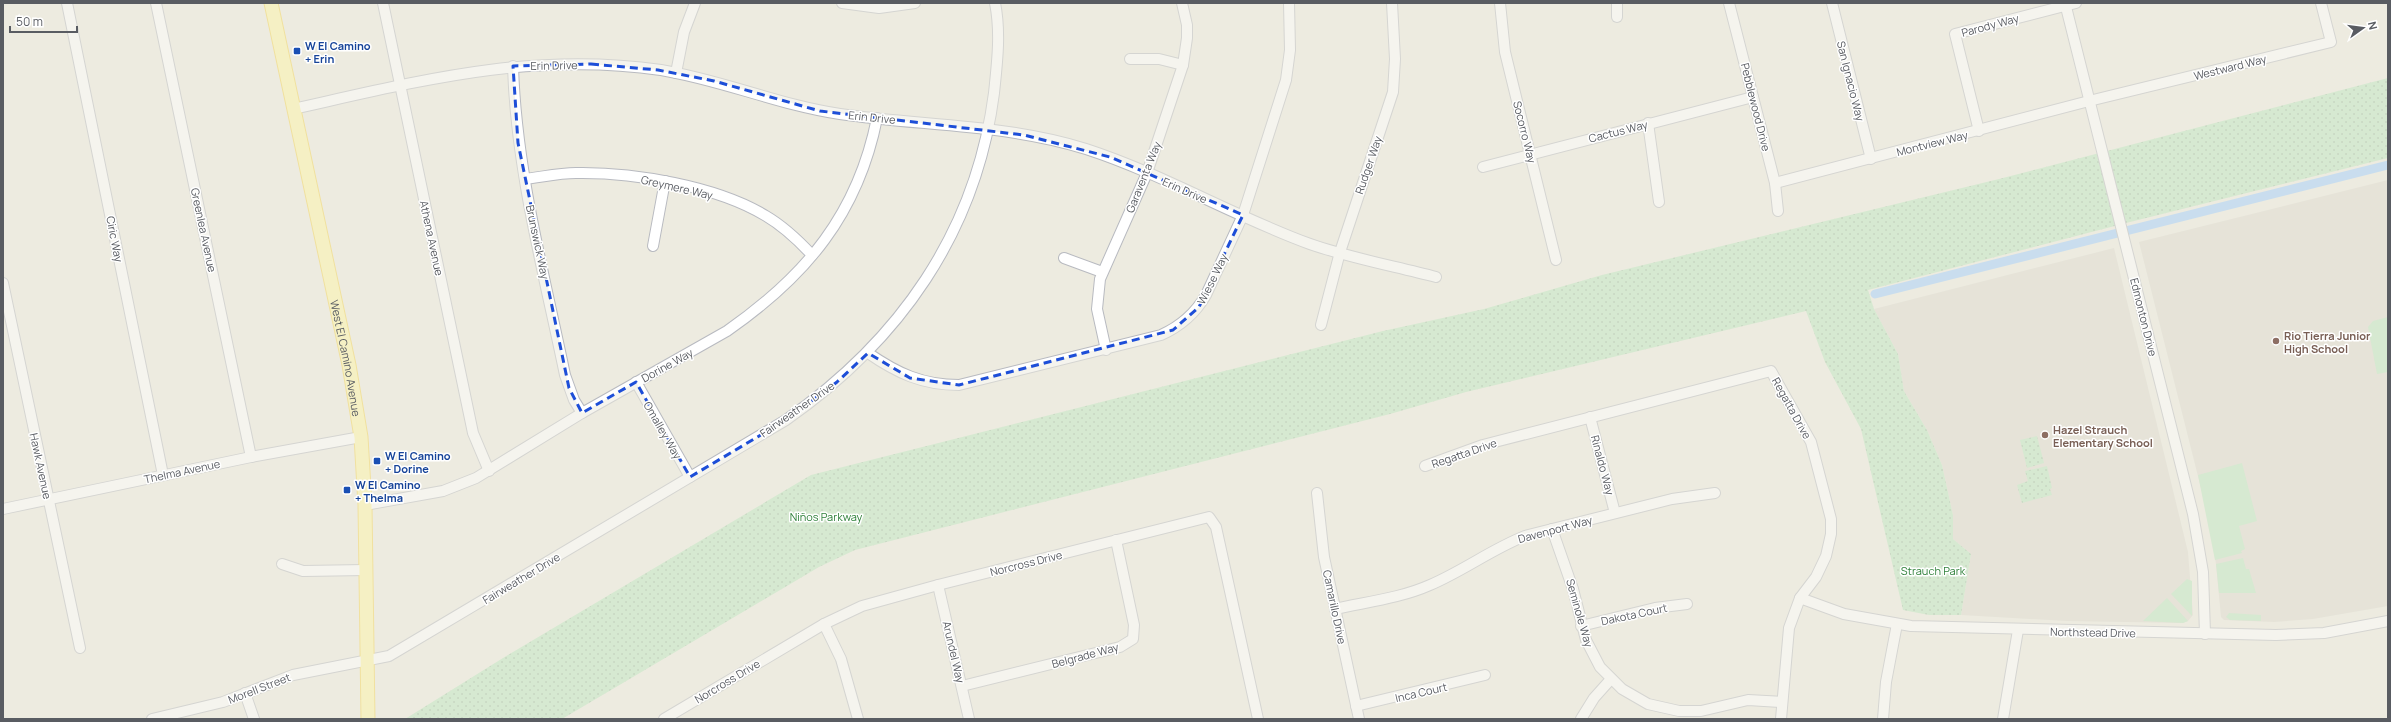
<svg xmlns="http://www.w3.org/2000/svg" width="2391" height="722" viewBox="0 0 2391 722" font-family="Manrope,sans-serif">
<style>
.education{fill:#dddacf}
.green{fill:#bbe6be}
.park{fill:url(#park-dots)}
.lines{fill:none;stroke-linecap:round;stroke-linejoin:round}
.canal{stroke:#9dcdff;stroke-width:9}
.minor-casing{stroke:#b8bac0;stroke-width:12}
.major-casing{stroke:#f5d450;stroke-width:15}
.minor{stroke:#fff;stroke-width:10}
.major{stroke:#fff7a2;stroke-width:13}
.marked{fill:none;stroke:#1d4ed8;stroke-width:3;stroke-dasharray:8 5;stroke-linejoin:round}
.transit-dot{fill:#1a4fb4;stroke:#fff;stroke-width:1.5}
.education-dot{fill:#8d6e63;stroke:#fff;stroke-width:1.5}
.labels{text-anchor:middle;dominant-baseline:central;stroke-width:3;stroke-linejoin:round;paint-order:stroke}
.street-label{font-size:11px;fill:#595c62;stroke:#fff}
.transit-label{font-size:11px;font-weight:bold;fill:#164399;stroke:#fff;text-anchor:start}
.education-label{font-size:11px;font-weight:bold;fill:#785e54;stroke:#fff;text-anchor:start}
.park-label{font-size:11px;fill:#30813b;stroke:#fff}
</style>
<defs>
<pattern id="park-dots" width="8" height="8" patternUnits="userSpaceOnUse"><rect width="8" height="8" fill="#bbe6be"/><path d="M2 2h.1M6 6h.1" fill="none" stroke="#9bbe9e" stroke-width="1.8" stroke-linecap="round"/></pattern>
</defs>
<rect width="100%" height="100%" fill="#edebe0"/>
<g class="education">
<polygon points="2388,180 2388,606 2313,619 2274,622 2224,620 2221,617 2216,564 2208,516 2139,242"/>
<polygon points="2114,248 2188,552 2193,615 2188,621 2183,623 2066,621 1961,615 1971,554 1953,539 1953,515 1942,465 1927,430 1904,391 1898,354 1874,309"/>
</g>
<g class="green">
<polygon points="2388,317 2388,372 2377,374 2368,327 2373,321"/>
<polygon points="2242,463 2257,521 2239,526 2245,549 2241,551 2242,553 2215,560 2198,475"/>
<polygon points="2243,558 2246,569 2249,569 2256,593 2219,593 2216,564"/>
<polygon points="2187,579 2192,581 2192,616 2171,594"/>
<polygon points="2167,598 2188,621 2183,623 2143,621"/>
<polygon points="2229,613 2261,615 2261,621 2230,620 2226,617"/>
</g>
<g class="park">
<polygon points="2388,78 2388,158 2130,222 1868,290 1874,309 1898,354 1904,391 1927,430 1942,465 1953,515 1953,539 1971,554 1961,615 1929,615 1903,610 1861,429 1825,362 1806,311 1466,392 1390,414 855,550 819,567 562,719 405,719 503,658 811,475 1383,331 1484,309 1602,275 1999,179"/>
<polygon points="2037,436 2044,463 2027,468 2020,440"/>
<polygon points="2047,466 2052,488 2050,489 2052,495 2022,503 2017,485 2028,481 2025,471"/>
</g>
<g class="lines">
<polyline class="canal" points="1875,294 2388,165"/>
<g class="minor-casing">
<g id="minor">
<polyline points="67,3 163,475"/>
<polyline points="156,3 251,457"/>
<polyline points="383,3 473,433 489,471"/>
<polyline points="842,3 879,8 915,3"/>
<polyline points="1500,3 1505,52 1556,260"/>
<polyline points="1617,3 1617,17"/>
<polyline points="1729,3 1775,183 1778,211"/>
<polyline points="1832,3 1871,159"/>
<polyline points="2065,3 2193,514 2203,572 2205,634"/>
<polyline points="1130,59 1159,59 1183,65"/>
<path d="M513,66c3,104 31,207 52,309l9,25 8,13"/>
<polyline points="676,73 684,32 695,3"/>
<path d="M293,109c126,-28 238,-58 368,-39 61,10 118,35 179,44 81,12 167,10 246,35 77,25 147,67 224,95 40,14 84,22 126,33"/>
<polyline points="1648,123 1659,202"/>
<polyline points="1979,131 1955,34 2076,3"/>
<polyline points="1483,167 1753,97"/>
<path d="M525,179c17,-2 34,-6 51,-6 57,-1 141,13 190,43 17,10 32,24 46,39"/>
<polyline points="1775,183 2089,101 2331,42 2321,3"/>
<polyline points="653,246 665,181"/>
<polyline points="1064,258 1102,272"/>
<polyline points="3,283 80,648"/>
<polyline points="1321,325 1340,252 1393,92 1395,59 1392,3"/>
<polyline points="1106,350 1097,309 1100,279 1147,173 1183,65 1187,38 1187,25 1182,3"/>
<path d="M868,353c29,20 54,32 91,32l202,-50c20,-9 34,-21 45,-40l37,-80 43,-135 4,-30 -1,-47"/>
<polyline points="636,382 690,477"/>
<polyline points="1590,417 1615,513"/>
<polyline points="1425,466 1483,445 1771,371 1811,442 1831,519 1831,534 1826,556 1816,577 1800,598 1789,628 1781,719"/>
<polyline points="1317,493 1324,557 1359,719"/>
<path d="M365,505l78,-14 33,-13 106,-65 145,-82c79,-55 131,-117 150,-213"/>
<polyline points="3,509 251,457 361,437"/>
<polyline points="1552,529 1573,589 1586,640 1600,667 1622,689 1648,704 1679,711 1701,711 1748,700 1782,702"/>
<polyline points="282,564 303,571 366,570"/>
<polyline points="938,585 969,719"/>
<polyline points="1800,598 1844,614 1911,626 2276,635 2324,633 2388,621"/>
<path d="M1335,609c31,-7 66,-11 95,-24 33,-14 62,-36 95,-49l147,-37 43,-6"/>
<polyline points="824,624 841,659 858,719"/>
<polyline points="1581,626 1655,608 1687,604"/>
<polyline points="962,686 1120,647 1133,639 1134,625 1116,540"/>
<polyline points="245,693 254,719"/>
<polyline points="1356,706 1485,675"/>
<path d="M152,719l71,-17 70,-27 96,-19 397,-236c113,-79 190,-187 208,-327 3,-29 7,-60 1,-90"/>
<polyline points="664,719 824,624 862,606 938,585 1209,517 1216,527 1258,719"/>
<polyline points="1581,719 1594,698 1611,679"/>
<polyline points="1883,719 1886,682 1897,624"/>
<polyline points="2003,719 2018,630"/>
</g>
</g>
<g class="major-casing">
<g id="major">
<path id="s1" d="M271,3l78,362 12,72 4,68 3,214"/>
</g>
</g>
<use href="#minor" class="minor"/>
<use href="#major" class="major"/>
</g>
<path d="M0 0H2391V722H0ZM591,64l67,6 56,11 106,30 204,24 86,22 133,58 -44,92 -26,23 -214,55 -49,-7 -42,-25 -31,29 -51,38 -96,57 -54,-95 -54,31 -13,-25 -51,-245 -5,-77z" fill="#edebe0" fill-opacity=".55" fill-rule="evenodd"/>
<path class="marked" d="M591,64l67,6 56,11 106,30 204,24 86,22 133,58 -44,92 -26,23 -214,55 -49,-7 -42,-25 -31,29 -51,38 -96,57 -54,-95 -54,31 -13,-25 -51,-245 -5,-77z"/>
<g class="transit-dot">
<rect x="293" y="47" width="8" height="8" rx="2"/>
<rect x="373" y="457" width="8" height="8" rx="2"/>
<rect x="343" y="486" width="8" height="8" rx="2"/>
</g>
<g class="education-dot">
<circle cx="2276" cy="341" r="4"/>
<circle cx="2045" cy="435" r="4"/>
</g>
<g class="labels">
<g class="street-label">
<text transform="translate(1990 25) rotate(-15)">Parody Way</text>
<text transform="translate(554 65) rotate(-1)">Erin Drive</text>
<text transform="translate(2230 67) rotate(-14)">Westward Way</text>
<text transform="translate(1851 81) rotate(76)">San Ignacio Way</text>
<text transform="translate(1756 107) rotate(76)">Pebblewood Drive</text>
<text transform="translate(872 117) rotate(6)">Erin Drive</text>
<text transform="translate(1618 131) rotate(-14)">Cactus Way</text>
<text transform="translate(1525 132) rotate(76)">Socorro Way</text>
<text transform="translate(1932 143) rotate(-14)">Montview Way</text>
<text transform="translate(1368 165) rotate(-71)">Rudger Way</text>
<text transform="translate(1143 177) rotate(-68)">Garaventa Way</text>
<text transform="translate(677 187) rotate(13)">Greymere Way</text>
<text transform="translate(1185 190) rotate(24)">Erin Drive</text>
<text transform="translate(204 230) rotate(78)">Greenlea Avenue</text>
<text transform="translate(432 238) rotate(78)">Athena Avenue</text>
<text transform="translate(115 239) rotate(79)">Ciric Way</text>
<text transform="translate(538 242) rotate(78)">Brunswick Way</text>
<text transform="translate(1212 279) rotate(-64)">Wiese Way</text>
<text transform="translate(2144 317) rotate(76)">Edmonton Drive</text>
<text stroke="none"><textPath href="#s1" startOffset="363">West El Camino Avenue</textPath></text>
<text transform="translate(667 365) rotate(-29)">Dorine Way</text>
<text transform="translate(1792 408) rotate(61)">Regatta Drive</text>
<text transform="translate(797 409) rotate(-35)">Fairweather Drive</text>
<text transform="translate(663 430) rotate(60)">Omalley Way</text>
<text transform="translate(1464 453) rotate(-19)">Regatta Drive</text>
<text transform="translate(1603 465) rotate(75)">Rinaldo Way</text>
<text transform="translate(41 466) rotate(78)">Hawk Avenue</text>
<text transform="translate(182 471) rotate(-12)">Thelma Avenue</text>
<text transform="translate(1555 529) rotate(-15)">Davenport Way</text>
<text transform="translate(1026 563) rotate(-14)">Norcross Drive</text>
<text transform="translate(521 578) rotate(-31)">Fairweather Drive</text>
<text transform="translate(1335 607) rotate(78)">Camarillo Drive</text>
<text transform="translate(1580 613) rotate(74)">Seminole Way</text>
<text transform="translate(1634 614) rotate(-12)">Dakota Court</text>
<text transform="translate(2093 632) rotate(1)">Northstead Drive</text>
<text transform="translate(954 652) rotate(77)">Arundel Way</text>
<text transform="translate(1085 655) rotate(-15)">Belgrade Way</text>
<text transform="translate(727 681) rotate(-31)">Norcross Drive</text>
<text transform="translate(259 688) rotate(-21)">Morell Street</text>
<text transform="translate(1421 692) rotate(-13)">Inca Court</text>
</g>
<g class="transit-label">
<text x="305" y="45">W El Camino<tspan x="305" dy="13">+ Erin</tspan></text>
<text x="385" y="455">W El Camino<tspan x="385" dy="13">+ Dorine</tspan></text>
<text x="355" y="484">W El Camino<tspan x="355" dy="13">+ Thelma</tspan></text>
</g>
<g class="education-label">
<text x="2284" y="335">Rio Tierra Junior<tspan x="2284" dy="13">High School</tspan></text>
<text x="2053" y="429">Hazel Strauch<tspan x="2053" dy="13">Elementary School</tspan></text>
</g>
<g class="park-label">
<text x="826" y="516">Niños Parkway</text>
<text x="1933" y="570">Strauch Park</text>
</g>
</g>
<rect width="2391" height="722" fill="none" stroke="#595c62" stroke-width="8"/>
<g transform="translate(2363 28) rotate(76)" stroke="#ffffff" stroke-width="3" paint-order="stroke">
<path d="M0-3L7 15L0 10L-7 15Z" fill="#595c62"/>
<text y="-6" font-size="11" font-weight="bold" text-anchor="middle" fill="#595c62">N</text>
</g>
<path d="M10 26v6h67v-6" fill="none" stroke="#595c62" stroke-width="2"/>
<text x="16" y="26" font-size="12" fill="#595c62" stroke="#ffffff" stroke-width="3" paint-order="stroke">50 m</text>
</svg>
